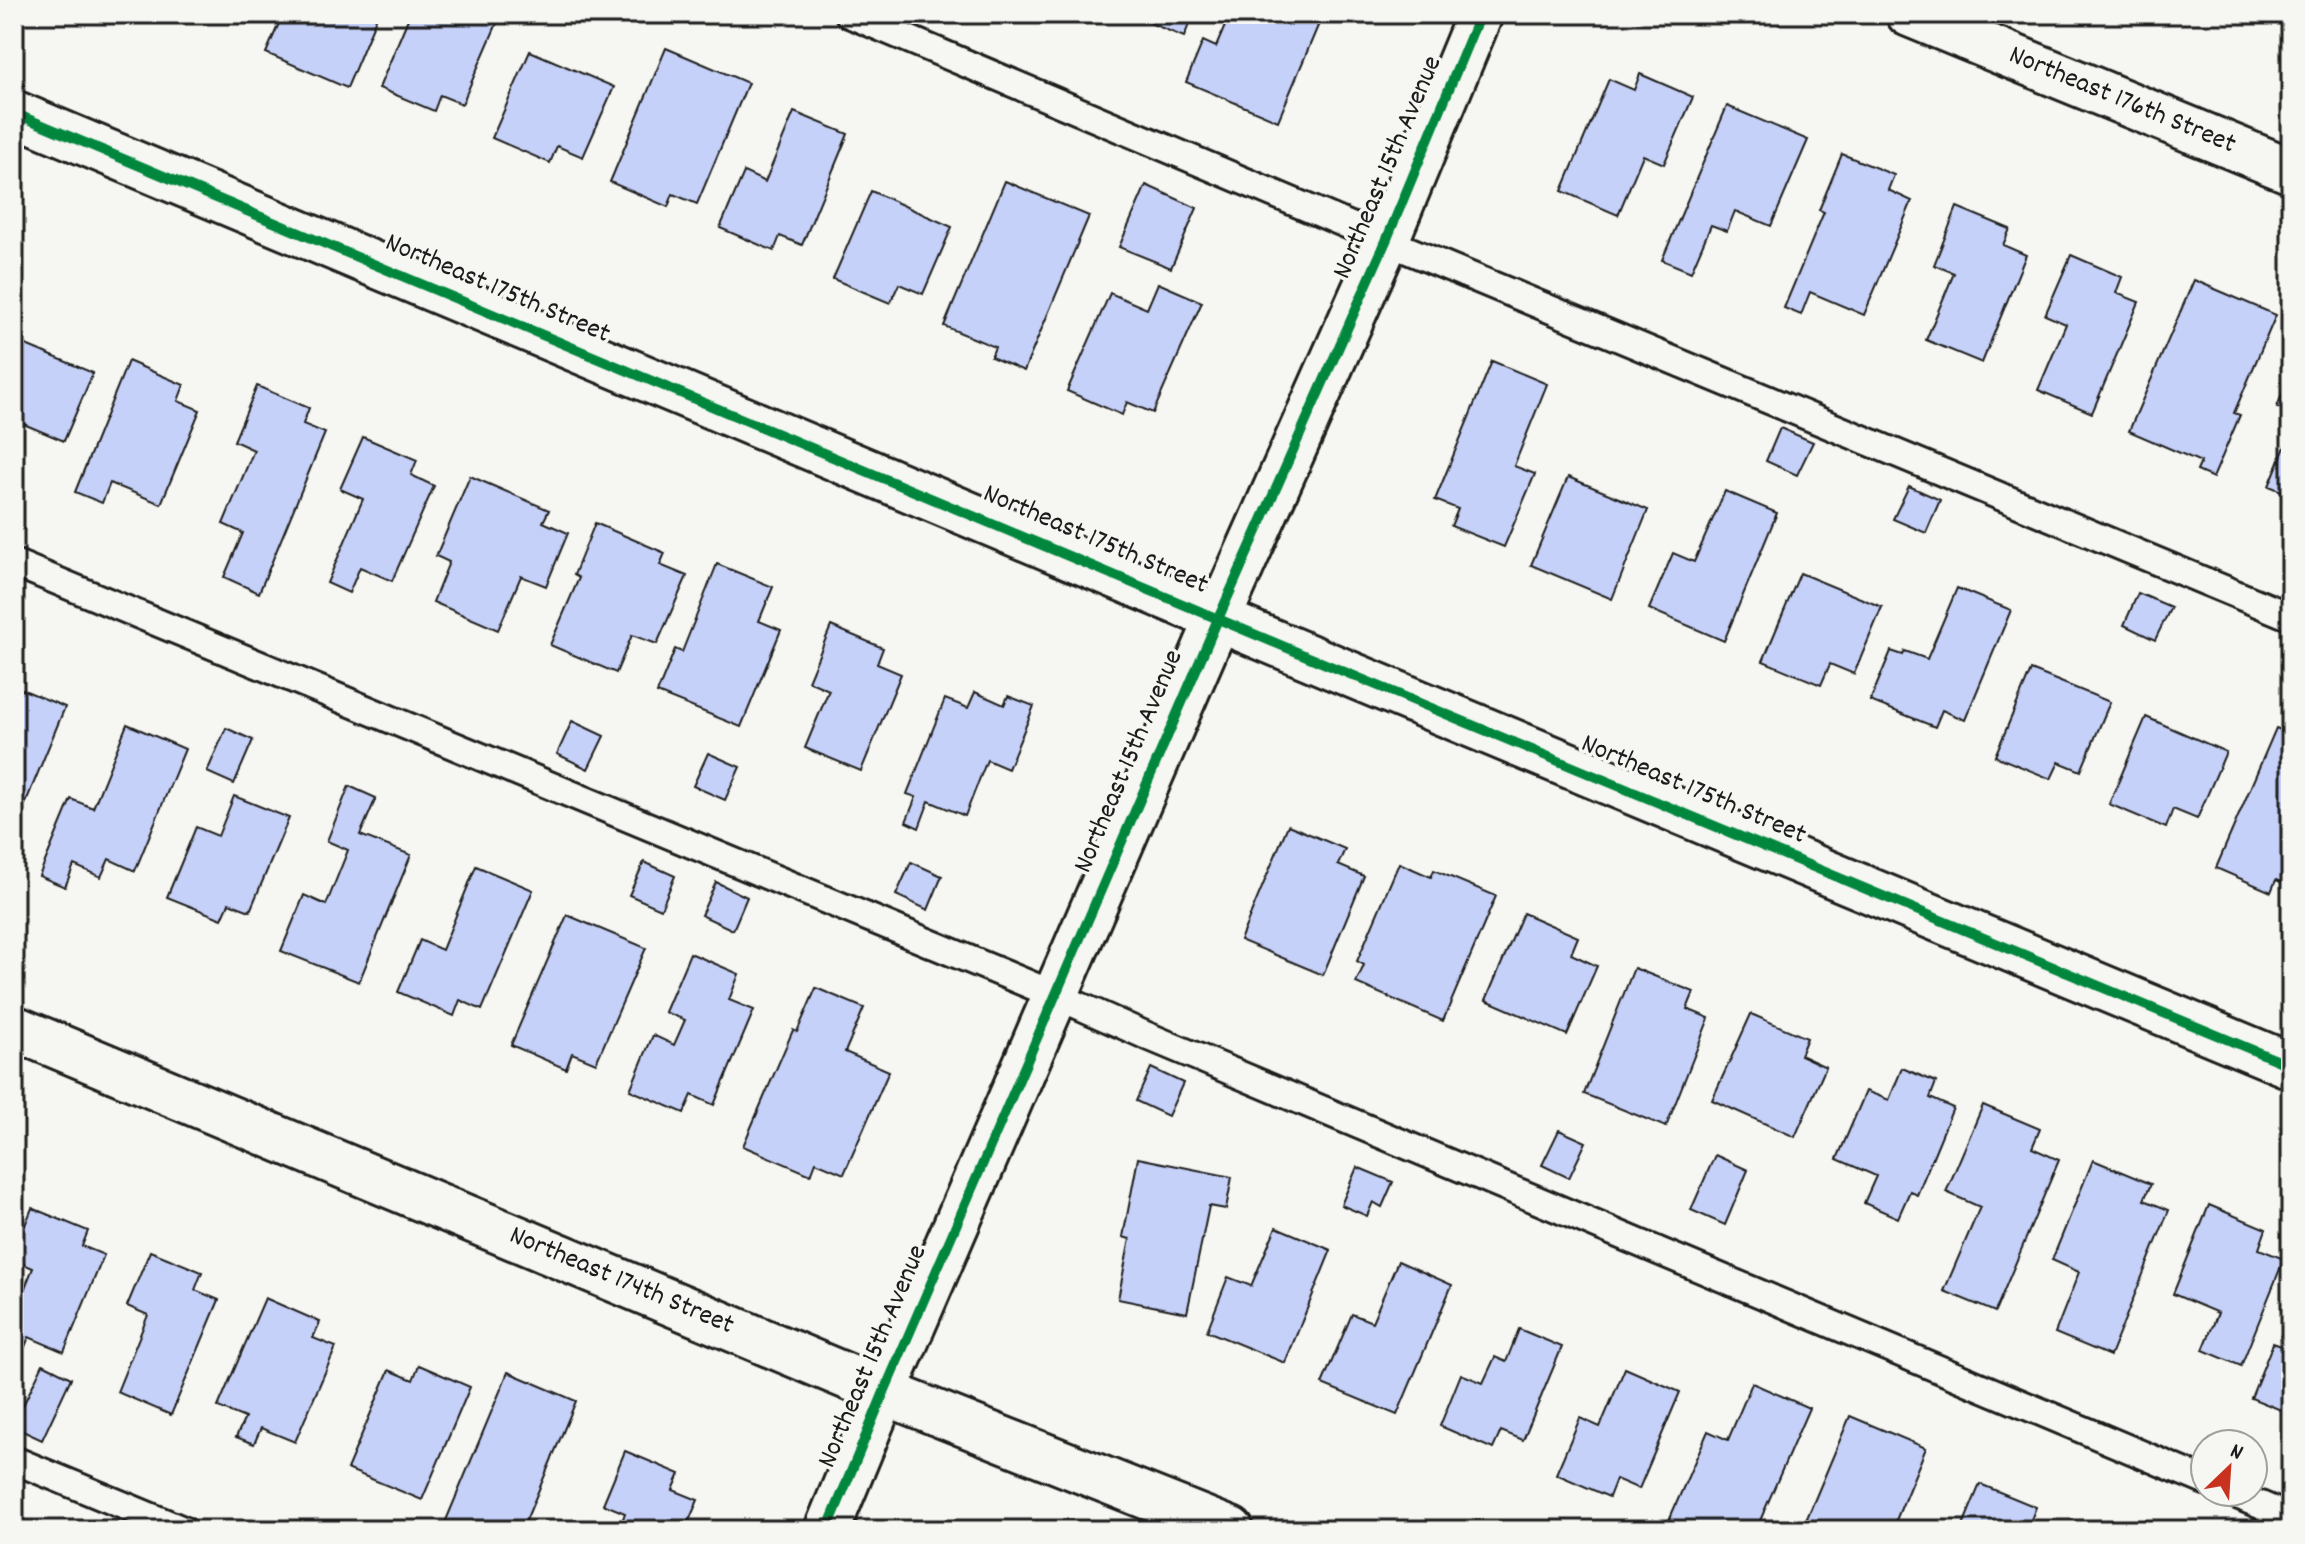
<svg xmlns="http://www.w3.org/2000/svg" width="2305" height="1544" viewBox="0 0 2305 1544" font-family="Dekko,sans-serif">
<style>
.building{fill:#c5d1f8;stroke:#1c1c1c;stroke-width:2}
.lines{fill:none;stroke-linecap:round;stroke-linejoin:round}
.lane-casing{stroke:#1c1c1c;stroke-width:32}
.street-casing{stroke:#1c1c1c;stroke-width:50}
.secondary-casing{stroke:#1c1c1c;stroke-width:50}
.lane{stroke:#f6f6f2;stroke-width:26}
.street{stroke:#f6f6f2;stroke-width:44}
.secondary{stroke:#f6f6f2;stroke-width:44}
.cycleway-casing{stroke:#f6f6f2;stroke-width:15}
.cycleway{stroke:#00873e;stroke-width:10}
.labels{text-anchor:middle;dominant-baseline:central;stroke-width:7;stroke-linejoin:round;paint-order:stroke}
.street-label{font-size:28px;fill:#1c1c1c;stroke:#f6f6f2}
</style>
<rect width="100%" height="100%" fill="#f6f6f2"/>
<filter id="ink" filterUnits="userSpaceOnUse"><feTurbulence type="fractalNoise" baseFrequency=".0125" numOctaves="2"/><feDisplacementMap in="SourceGraphic" scale="16" xChannelSelector="R" yChannelSelector="G"/><feConvolveMatrix kernelMatrix="1 2 1 2 8 2 1 2 1" color-interpolation-filters="sRGB"/></filter>
<g filter="url(#ink)">
<g class="building">
<polygon points="283,14 378,14 347,88 266,53"/>
<polygon points="410,14 501,14 462,104 440,95 434,111 379,88"/>
<polygon points="1142,14 1193,14 1184,37 1140,19"/>
<polygon points="1230,14 1323,14 1278,121 1186,82 1203,41 1216,47"/>
<polygon points="666,48 748,83 697,204 673,194 668,207 610,182"/>
<polygon points="530,51 614,87 583,157 557,146 550,163 492,138"/>
<polygon points="1640,74 1693,97 1664,164 1643,155 1618,215 1562,191 1609,79 1634,90"/>
<polygon points="1727,106 1808,140 1771,226 1735,211 1727,231 1711,225 1691,272 1662,260"/>
<polygon points="794,112 848,134 802,245 780,236 774,251 720,228 744,172 765,182"/>
<polygon points="1842,154 1894,175 1888,190 1912,201 1864,315 1810,292 1801,315 1784,308 1824,212 1819,210"/>
<polygon points="1005,181 1089,216 1024,371 991,357 995,347 944,326"/>
<polygon points="1146,185 1197,208 1171,268 1119,247"/>
<polygon points="871,191 952,227 923,294 899,284 890,303 833,279"/>
<polygon points="1957,207 2010,229 2003,245 2026,255 1982,363 1926,340 1954,273 1934,265"/>
<polygon points="2071,255 2122,277 2116,293 2139,302 2092,413 2038,390 2066,324 2045,315"/>
<polygon points="2194,280 2276,315 2234,413 2240,415 2213,478 2197,471 2201,462 2129,431"/>
<polygon points="1158,283 1202,302 1153,413 1127,402 1122,415 1067,391 1110,293 1147,309"/>
<polygon points="14,340 93,373 64,441 14,420"/>
<polygon points="128,361 184,385 178,401 200,410 161,504 110,483 102,503 75,492"/>
<polygon points="1492,361 1547,384 1514,466 1535,474 1504,547 1451,526 1458,509 1435,500"/>
<polygon points="2291,372 2291,413 2277,407"/>
<polygon points="257,386 309,408 303,424 325,433 259,593 224,577 243,533 223,524 254,450 234,441"/>
<polygon points="1780,428 1813,442 1797,475 1766,461"/>
<polygon points="2291,432 2291,495 2269,486"/>
<polygon points="363,437 417,460 411,475 434,486 392,581 360,567 349,593 327,583 363,499 340,489"/>
<polygon points="470,476 549,510 543,522 568,533 546,586 521,576 498,630 433,602 449,562 436,556"/>
<polygon points="1568,477 1648,510 1612,599 1531,565"/>
<polygon points="1909,486 1940,500 1926,533 1893,519"/>
<polygon points="1725,491 1777,513 1724,641 1649,609 1673,553 1694,562"/>
<polygon points="595,523 665,553 660,565 687,576 657,644 632,635 616,673 550,645 579,578 574,575"/>
<polygon points="717,564 773,587 759,621 781,630 741,727 657,693 675,649 682,652"/>
<polygon points="1800,573 1882,607 1854,674 1830,664 1821,685 1763,661"/>
<polygon points="1957,588 2011,610 1965,720 1942,710 1935,727 1870,701 1891,651 1903,655 1905,651 1927,659"/>
<polygon points="2138,593 2171,607 2155,640 2124,625"/>
<polygon points="831,626 883,648 877,664 901,674 861,771 805,748 829,690 808,681"/>
<polygon points="2031,670 2110,702 2081,771 2059,762 2051,779 1995,756"/>
<polygon points="14,686 65,707 14,831"/>
<polygon points="975,692 1004,705 1008,696 1034,706 1008,769 987,760 965,816 929,801 919,828 906,822 916,797 907,794 945,699 968,708"/>
<polygon points="2146,717 2226,752 2197,819 2173,809 2166,828 2109,804"/>
<polygon points="572,721 604,736 588,769 557,754"/>
<polygon points="127,724 185,749 135,871 109,859 101,877 74,865 65,887 39,876 71,799 93,808"/>
<polygon points="226,728 253,740 234,784 207,772"/>
<polygon points="2276,728 2291,734 2291,886 2276,880 2271,892 2216,868"/>
<polygon points="708,753 740,767 725,800 693,786"/>
<polygon points="349,786 376,798 360,835 411,855 359,982 281,951 304,895 326,905 348,850 327,841"/>
<polygon points="234,796 289,818 250,911 229,903 222,919 167,897 196,827 218,836"/>
<polygon points="1288,825 1345,849 1338,865 1364,876 1323,975 1240,940"/>
<polygon points="644,862 675,876 661,909 629,895"/>
<polygon points="911,862 942,876 928,910 896,895"/>
<polygon points="1399,863 1431,877 1434,870 1496,896 1443,1021 1356,983 1364,965 1357,961"/>
<polygon points="476,866 533,890 482,1010 460,1000 454,1016 398,992 420,940 442,950"/>
<polygon points="716,882 747,897 733,930 701,915"/>
<polygon points="1523,913 1578,937 1571,954 1597,966 1567,1035 1486,1000"/>
<polygon points="567,915 646,948 596,1063 572,1053 566,1069 511,1045"/>
<polygon points="690,953 739,974 729,1000 754,1010 714,1105 692,1095 684,1113 630,1090 653,1035 674,1045 685,1020 665,1012"/>
<polygon points="1634,968 1694,992 1687,1009 1709,1018 1666,1127 1584,1094"/>
<polygon points="816,988 864,1008 845,1052 889,1071 844,1174 816,1162 811,1175 743,1146 793,1030 797,1032"/>
<polygon points="1751,1014 1807,1038 1800,1055 1826,1067 1795,1137 1712,1100"/>
<polygon points="1151,1068 1183,1083 1168,1116 1136,1101"/>
<polygon points="1902,1068 1936,1082 1930,1098 1953,1108 1917,1195 1910,1191 1898,1218 1864,1203 1876,1176 1837,1159 1866,1091 1889,1100"/>
<polygon points="1983,1105 2040,1129 2032,1148 2059,1160 1995,1312 1944,1291 1980,1207 1946,1192"/>
<polygon points="1559,1130 1586,1142 1569,1178 1542,1165"/>
<polygon points="1715,1155 1748,1170 1725,1225 1691,1210"/>
<polygon points="1138,1158 1232,1177 1226,1209 1209,1206 1187,1313 1118,1299 1130,1239 1123,1237"/>
<polygon points="2093,1160 2151,1184 2144,1200 2169,1210 2110,1356 2055,1333 2079,1272 2052,1260"/>
<polygon points="1357,1167 1393,1182 1382,1207 1373,1202 1367,1216 1341,1205"/>
<polygon points="2209,1205 2266,1229 2259,1249 2284,1259 2241,1366 2203,1350 2218,1313 2173,1294"/>
<polygon points="32,1208 88,1231 82,1246 104,1255 64,1352 29,1337 14,1372 14,1314 33,1268 14,1260 14,1252"/>
<polygon points="1276,1227 1331,1250 1285,1363 1207,1331 1228,1277 1251,1286"/>
<polygon points="150,1251 202,1272 195,1290 219,1300 171,1415 117,1392 148,1315 127,1306"/>
<polygon points="1398,1261 1452,1285 1397,1415 1322,1384 1352,1314 1372,1322"/>
<polygon points="265,1298 320,1322 313,1338 336,1347 295,1442 261,1428 254,1444 236,1437 245,1418 218,1407"/>
<polygon points="1519,1329 1562,1347 1523,1440 1501,1431 1493,1449 1440,1426 1461,1374 1483,1383 1495,1357 1506,1362"/>
<polygon points="2291,1338 2291,1414 2251,1398 2273,1343 2287,1348"/>
<polygon points="43,1364 71,1378 42,1440 14,1427 14,1424"/>
<polygon points="419,1365 470,1387 422,1500 347,1469 389,1370 413,1380"/>
<polygon points="1625,1368 1680,1392 1639,1489 1616,1479 1609,1497 1556,1474 1580,1418 1600,1427"/>
<polygon points="508,1372 576,1401 522,1530 442,1530"/>
<polygon points="1752,1383 1809,1408 1756,1530 1692,1530 1669,1520 1708,1431 1728,1440"/>
<polygon points="1850,1416 1926,1448 1892,1530 1802,1530"/>
<polygon points="625,1451 680,1474 673,1490 698,1500 685,1530 619,1530 625,1513 603,1504"/>
<polygon points="1980,1484 2036,1507 2027,1530 1961,1530"/>
</g>
<g class="lines">
<g class="lane-casing">
<g id="lane">
<polyline points="849,14 1386,241 2291,617"/>
<polyline points="14,563 1055,995 1145,1035 2205,1481"/>
<polyline points="14,1460 183,1530"/>
<polyline points="2230,1492 2291,1518"/>
</g>
</g>
<g class="street-casing">
<g id="street">
<path id="s1" d="M1909,14l382,157"/>
<polyline points="14,113 1304,655 2291,1066"/>
<path id="s2" d="M14,1028l870,364 347,138"/>
</g>
</g>
<g class="secondary-casing">
<polyline id="secondary" points="827,1530 884,1392 1218,619 1386,241 1480,14"/>
</g>
<use href="#lane" class="lane"/>
<use href="#street" class="street"/>
<use href="#secondary" class="secondary"/>
<g class="cycleway-casing">
<g id="cycleway">
<polyline points="14,113 1304,655 2291,1066"/>
<polyline points="827,1530 884,1392 1218,619 1386,241 1480,14"/>
</g>
</g>
<use href="#cycleway" class="cycleway"/>
</g>
</g>
<g class="labels">
<g class="street-label">
<text stroke="none"><textPath href="#s1" startOffset="230">Northeast 176th Street</textPath></text>
<text transform="translate(1389 168) rotate(-67)">Northeast 15th Avenue</text>
<text transform="translate(497 290) rotate(23)">Northeast 175th Street</text>
<text transform="translate(1095 541) rotate(23)">Northeast 175th Street</text>
<text transform="translate(1130 762) rotate(-67)">Northeast 15th Avenue</text>
<text transform="translate(1693 791) rotate(23)">Northeast 175th Street</text>
<text stroke="none"><textPath href="#s2" startOffset="658">Northeast 174th Street</textPath></text>
<text transform="translate(874 1357) rotate(-67)">Northeast 15th Avenue</text>
</g>
</g>
<rect width="2305" height="1544" fill="none" stroke="#f6f6f2" stroke-width="48"/>
<rect x="24" y="24" width="2257" height="1496" fill="none" stroke="#1c1c1c" stroke-width="3" filter="url(#ink)"/>
<g transform="translate(2229 1468) rotate(25)"><circle r="38" fill="#f6f6f2" stroke="#9f9f9c" stroke-width="2"/>
<path d="M0-6L14 30L0 20L-14 30Z" fill="#c8321e"/>
<text y="-12" font-size="22" font-weight="bold" text-anchor="middle" fill="#1c1c1c">N</text>
</g>
</svg>
